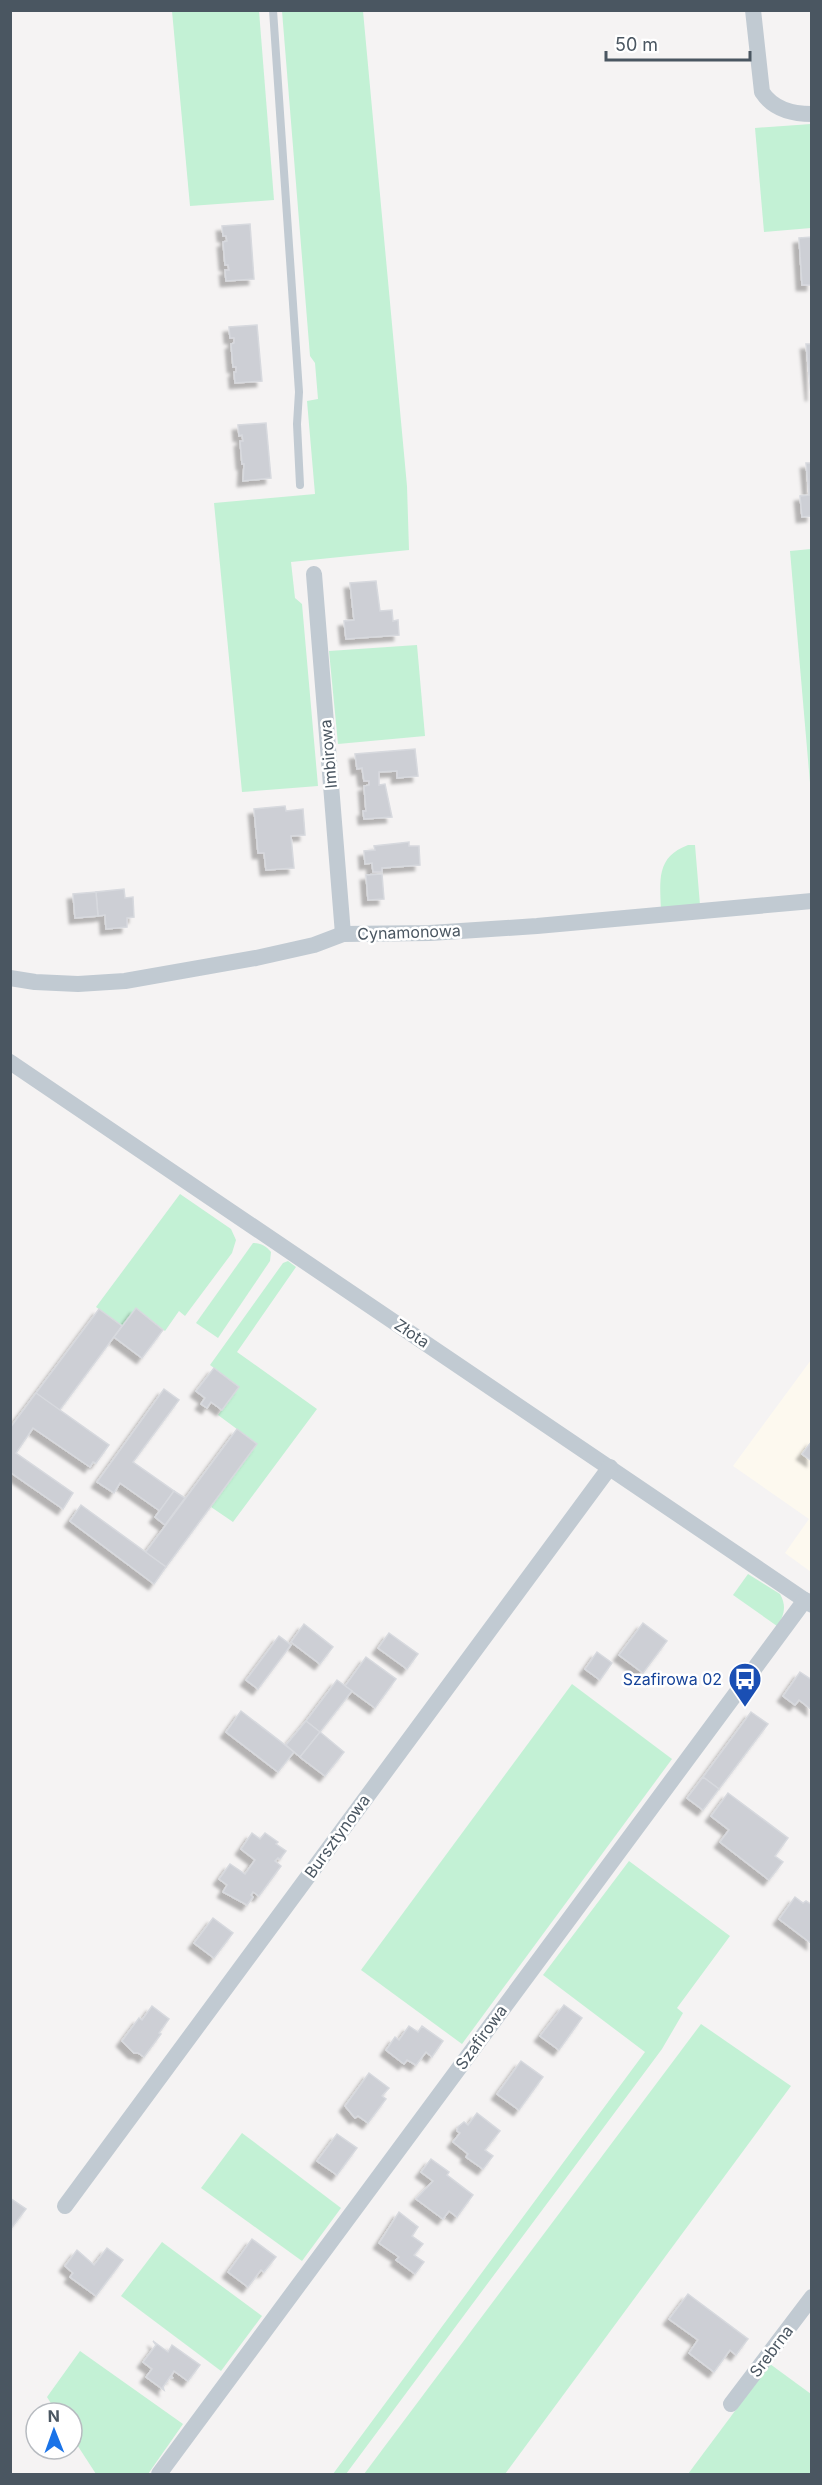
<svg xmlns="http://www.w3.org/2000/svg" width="822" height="2485" viewBox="0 0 822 2485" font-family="Inter,sans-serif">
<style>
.commercial{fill:#fdf9ef}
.green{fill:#c3f1d5}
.building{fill:#cdcfd5;stroke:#d7d9de;stroke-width:1.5;filter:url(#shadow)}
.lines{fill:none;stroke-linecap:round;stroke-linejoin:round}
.service{stroke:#c1cad2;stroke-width:8}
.minor{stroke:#c1cad2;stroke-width:16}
.labels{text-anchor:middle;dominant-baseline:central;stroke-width:5;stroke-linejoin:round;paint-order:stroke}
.street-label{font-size:16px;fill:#4a5661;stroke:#fff}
.transit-label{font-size:16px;fill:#164399;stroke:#fff;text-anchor:end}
</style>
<defs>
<filter id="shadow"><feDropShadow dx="-5.5" dy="5.5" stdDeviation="1.5" flood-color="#0004"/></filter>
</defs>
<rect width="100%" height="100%" fill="#f5f3f3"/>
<polygon class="commercial" points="811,1360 811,1572 785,1553 809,1519 733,1466"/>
<g class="green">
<polygon points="172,11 259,11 274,200 190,206"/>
<polygon points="282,11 363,11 407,486 409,550 291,562 295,598 302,604 318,786 242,792 214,503 315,494 307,401 318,399 315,363 310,356"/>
<polygon points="811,124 811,228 764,232 755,128"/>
<polygon points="811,549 812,782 810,783 790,551"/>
<polygon points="417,645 425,736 338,744 329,651"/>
<path d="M688,845h7l5,60 -39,4c-1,-29 -5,-52 27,-64z"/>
<polygon points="180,1194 231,1229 236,1240 232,1253 185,1316 179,1311 165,1331 136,1308 122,1326 96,1307"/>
<path d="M253,1243c8,0 13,3 18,9l-1,9 -52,77 -22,-15z"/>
<polygon points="288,1261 296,1267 237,1352 317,1409 233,1522 211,1507 257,1444 218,1415 239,1387 210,1365 283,1263"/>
<path d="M748,1574l32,20c7,12 4,22 -3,32l-44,-31z"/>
<polygon points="572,1684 672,1759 462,2044 361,1970"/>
<polygon points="629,1861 730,1936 677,2008 683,2013 662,2049 346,2474 333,2474 645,2052 543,1975"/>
<polygon points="701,2024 791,2086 505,2474 364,2474"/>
<polygon points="242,2133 341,2208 302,2261 201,2188"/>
<polygon points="162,2242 262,2316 221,2371 121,2296"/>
<polygon points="80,2351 183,2424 148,2474 96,2474 72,2437 72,2413 57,2413 47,2397"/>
<polygon points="770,2364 811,2394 811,2474 688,2474"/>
</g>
<g class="building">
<polygon points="250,224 254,279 226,281 225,270 229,270 228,265 225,265 223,242 227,241 226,236 223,236 222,226"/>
<polygon points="812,237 812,285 802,285 799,238"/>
<polygon points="257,325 262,381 235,383 234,372 236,372 236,367 233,367 231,344 234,343 234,338 230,338 229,327"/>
<polygon points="806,344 812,344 812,395 811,395"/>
<polygon points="266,423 271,478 243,481 244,464 242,464 240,441 243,441 242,435 239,436 238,425"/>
<polygon points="806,463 812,463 812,516 802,517 800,496 809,495"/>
<polygon points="376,581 380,611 392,610 393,621 398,620 399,635 346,639 344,621 354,620 350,583"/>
<polygon points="415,749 418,776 397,778 397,771 379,772 379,785 385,784 392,817 364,819 363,811 366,811 364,786 369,785 369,781 364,781 362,768 357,769 355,754"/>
<polygon points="285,806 286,811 303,809 305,835 291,836 294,868 266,870 264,853 258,853 254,809"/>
<polygon points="409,842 409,846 419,846 420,865 382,868 382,872 373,872 372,863 365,864 364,851 375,850 374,846"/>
<polygon points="382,874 384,899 368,900 366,875"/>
<polygon points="124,889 125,898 133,897 134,917 127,918 127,927 106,929 105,915 98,916 96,892"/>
<polygon points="96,892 98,916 75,918 73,894"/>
<polygon points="136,1308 163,1330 142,1358 114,1337"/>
<polygon points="99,1309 122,1326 59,1411 36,1393"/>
<polygon points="214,1368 239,1387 222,1410 211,1402 207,1408 201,1404 205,1398 196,1391"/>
<polygon points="164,1389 179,1400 133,1462 174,1491 160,1511 120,1483 114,1493 97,1482"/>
<polygon points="36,1393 109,1445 96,1463 93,1462 90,1467 33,1428 16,1453 73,1493 63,1509 10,1472 10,1428"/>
<polygon points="237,1429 257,1444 166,1567 145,1553"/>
<polygon points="812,1441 812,1461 802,1454"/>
<polygon points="174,1491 185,1498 165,1525 155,1517"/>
<polygon points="81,1505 166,1567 154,1584 70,1521"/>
<polygon points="643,1623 667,1641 643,1673 619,1655"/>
<polygon points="304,1624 333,1647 320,1664 291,1642"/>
<polygon points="389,1633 418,1654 407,1669 378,1648"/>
<polygon points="279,1636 291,1645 258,1689 246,1680"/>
<polygon points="597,1652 612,1663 600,1680 585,1669"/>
<polygon points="366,1657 396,1679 375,1708 345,1686"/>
<polygon points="800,1672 812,1680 812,1710 799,1700 795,1705 783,1696"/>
<polygon points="337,1680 352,1691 320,1732 306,1721"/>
<polygon points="241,1711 294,1752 278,1772 226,1732"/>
<polygon points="751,1712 768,1724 719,1789 703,1777"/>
<polygon points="306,1721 320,1732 300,1757 286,1745"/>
<polygon points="320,1732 344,1752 325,1776 300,1757"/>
<polygon points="703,1777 719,1789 703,1810 687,1798"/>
<polygon points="728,1793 788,1838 775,1856 783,1862 769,1880 720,1842 729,1830 711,1816"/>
<polygon points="252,1833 260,1839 265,1833 278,1842 276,1844 286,1851 280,1859 278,1858 275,1861 281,1866 259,1896 253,1892 251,1895 253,1897 247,1905 223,1892 227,1885 219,1879 230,1864 245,1874 255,1860 241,1849"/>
<polygon points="795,1897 803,1903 806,1901 812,1905 812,1944 779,1919"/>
<polygon points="213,1918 233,1933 214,1958 194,1943"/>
<polygon points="564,2005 582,2018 559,2050 540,2036"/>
<polygon points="152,2006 169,2019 159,2033 161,2034 144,2057 138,2053 134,2053 122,2041 139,2018 142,2020"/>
<polygon points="409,2026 418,2032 422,2026 443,2041 432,2057 426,2052 416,2065 407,2060 404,2064 386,2050 395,2037 399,2040"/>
<polygon points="521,2061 543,2077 519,2110 497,2094"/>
<polygon points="369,2073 389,2088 382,2096 386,2099 368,2123 358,2116 355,2118 345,2106"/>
<polygon points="477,2113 500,2131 485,2150 493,2156 483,2169 466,2157 468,2154 453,2142 460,2133 457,2131 458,2127 464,2122 468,2125"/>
<polygon points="337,2134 357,2148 337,2175 317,2161"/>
<polygon points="431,2159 449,2172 447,2175 473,2195 457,2217 449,2211 443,2219 416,2199 433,2181 421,2172"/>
<polygon points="10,2198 26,2209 10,2230"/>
<polygon points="399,2212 418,2227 412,2236 423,2244 414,2255 424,2262 415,2274 396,2260 399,2257 379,2243"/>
<polygon points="252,2239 276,2257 264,2272 261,2270 248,2287 228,2272"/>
<polygon points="107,2248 123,2260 96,2296 70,2277 73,2273 65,2266 77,2250 94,2265"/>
<polygon points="688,2294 748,2339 736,2355 730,2350 714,2372 689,2353 698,2340 669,2319"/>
<polygon points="153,2341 168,2352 172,2345 200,2365 188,2381 174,2371 171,2376 173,2378 170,2377 163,2387 164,2390 146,2377 152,2369 143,2362 156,2345"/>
</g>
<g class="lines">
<polyline class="service" points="273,10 299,392 297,424 300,485"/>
<g class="minor">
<path d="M753,10l9,82c11,17 30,22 50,22"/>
<polyline points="314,574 343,934"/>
<polyline points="10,978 35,982 78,984 125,981 256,958 314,945 343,934 430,933 537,926 812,901"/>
<polyline points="10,1062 812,1605"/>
<polyline points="65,2206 610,1467"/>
<polyline points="731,2404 812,2297"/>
<polyline points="159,2474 805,1600"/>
</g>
</g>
<defs>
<g id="bus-pin" transform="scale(1.725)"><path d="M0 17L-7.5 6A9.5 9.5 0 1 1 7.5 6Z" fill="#1a4fb4" stroke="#fff"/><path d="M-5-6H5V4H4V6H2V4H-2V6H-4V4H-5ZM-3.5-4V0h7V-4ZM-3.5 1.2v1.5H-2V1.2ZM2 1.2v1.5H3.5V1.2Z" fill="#fff"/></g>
</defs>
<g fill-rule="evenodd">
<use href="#bus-pin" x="745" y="1679"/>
</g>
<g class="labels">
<g class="street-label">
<text transform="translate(328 754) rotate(-95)">Imbirowa</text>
<text transform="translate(409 932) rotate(-2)">Cynamonowa</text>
<text transform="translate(412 1333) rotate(34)">Złota</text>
<text transform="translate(337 1836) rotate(-54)">Bursztynowa</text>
<text transform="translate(481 2037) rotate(-54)">Szafirowa</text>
<text transform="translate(771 2351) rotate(-53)">Srebrna</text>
</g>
<g class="transit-label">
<text x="722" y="1679">Szafirowa 02</text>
</g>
</g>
<rect width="822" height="2485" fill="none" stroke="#4a5661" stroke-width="24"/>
<g transform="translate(54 2431) rotate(359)"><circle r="28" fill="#ffffff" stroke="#b7bbc0" stroke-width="1.5"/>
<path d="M0-4.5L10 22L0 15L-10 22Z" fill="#1a73e8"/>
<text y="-9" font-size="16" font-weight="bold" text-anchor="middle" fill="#4a5661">N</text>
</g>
<path d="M606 51v9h144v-9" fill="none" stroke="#4a5661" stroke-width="3"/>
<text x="615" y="51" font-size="18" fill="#4a5661" stroke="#ffffff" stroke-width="4.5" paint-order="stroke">50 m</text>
</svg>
